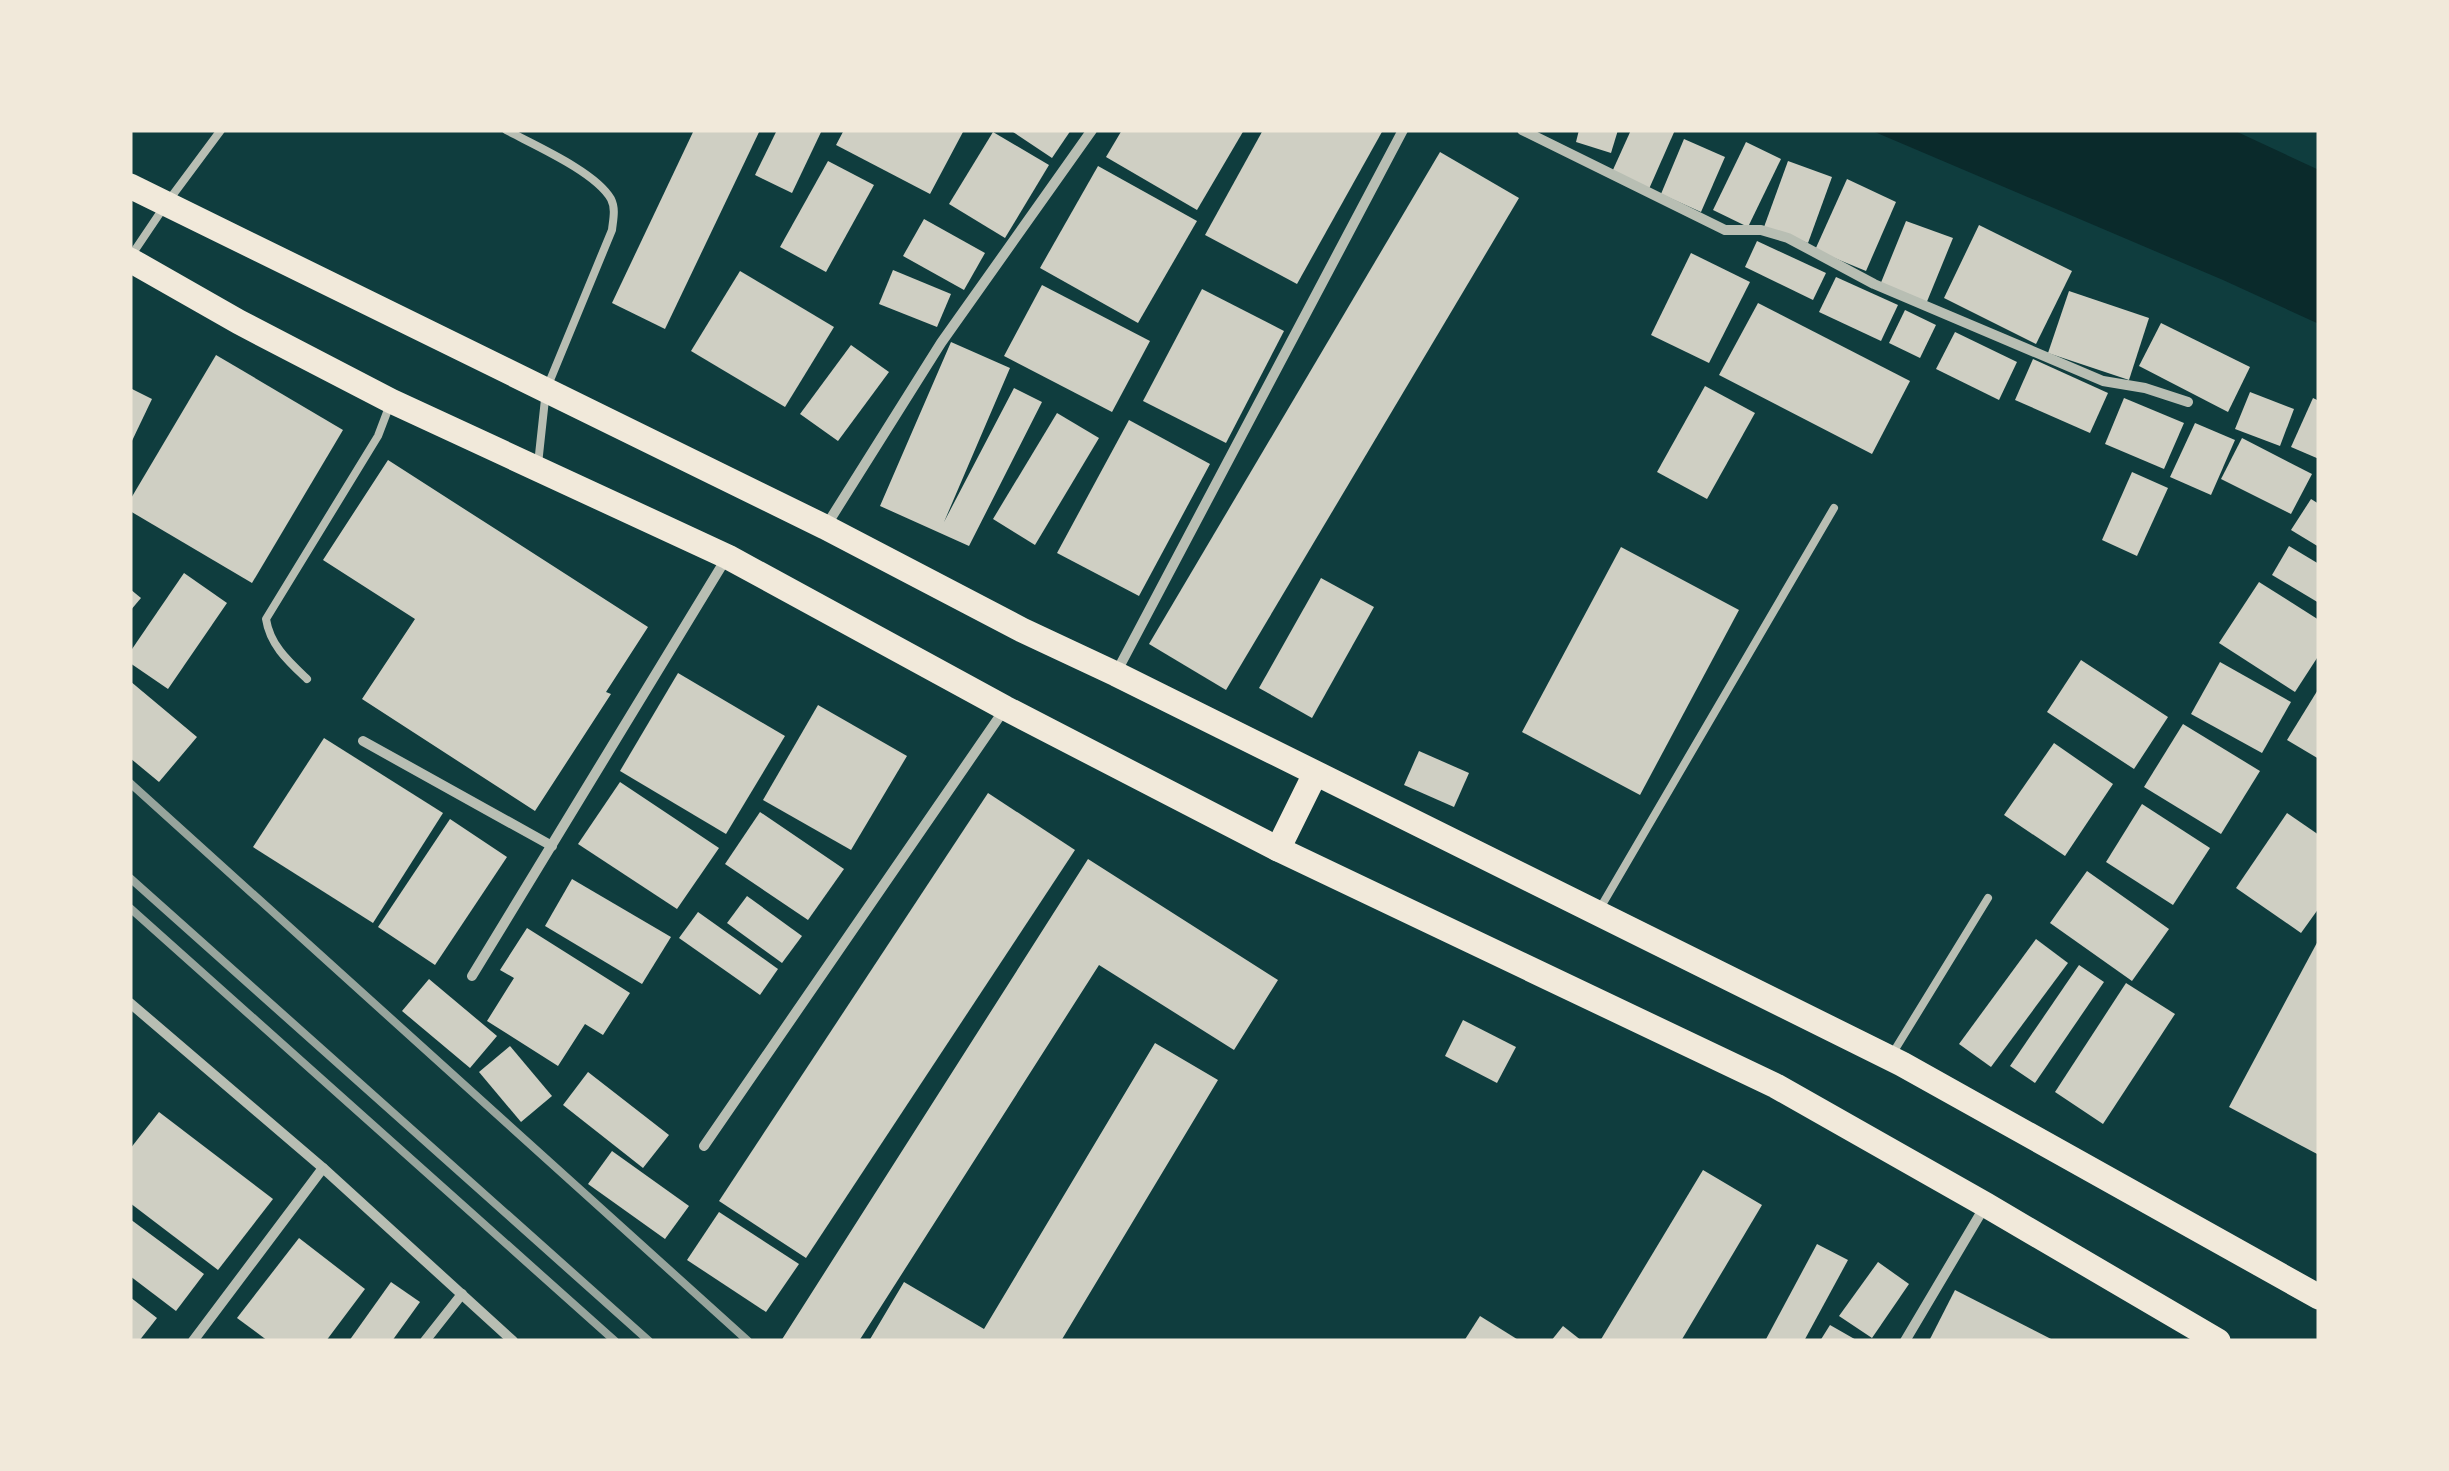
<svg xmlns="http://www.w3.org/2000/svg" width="2449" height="1471" viewBox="0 0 2449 1471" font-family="'Varela Round',sans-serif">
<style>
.water{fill:#0a2a2b}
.building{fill:#cfcfc3}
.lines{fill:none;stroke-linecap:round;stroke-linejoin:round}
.service{stroke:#b8beb3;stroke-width:8}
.minor{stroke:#b8beb3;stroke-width:10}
.primary{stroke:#f1e9da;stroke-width:25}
.rail{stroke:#97a49c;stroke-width:8}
</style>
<rect width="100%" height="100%" fill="#0f3d3e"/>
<polygon class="water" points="1870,130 2233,130 2319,170 2319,324 2223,280"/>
<g class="building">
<polygon points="694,130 760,130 665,329 612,303"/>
<polygon points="777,130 822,130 792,193 755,175"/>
<polygon points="844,130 964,130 930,194 836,145"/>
<polygon points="1010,130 1071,130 1052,158"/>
<polygon points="1122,130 1244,130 1197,210 1106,157"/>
<polygon points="1263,130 1383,130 1297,284 1205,235"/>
<polygon points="1579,130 1618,130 1611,153 1576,142"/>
<polygon points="1631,130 1675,130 1649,189 1612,172"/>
<polygon points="993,132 1049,165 1005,238 949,204"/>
<polygon points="1684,139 1725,157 1701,212 1661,194"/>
<polygon points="1746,142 1781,159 1748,227 1713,210"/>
<polygon points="1440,152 1519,198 1226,690 1149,644"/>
<polygon points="828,161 874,185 826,272 780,247"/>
<polygon points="1788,161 1832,177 1808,243 1764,227"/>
<polygon points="1098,166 1197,221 1138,323 1040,268"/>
<polygon points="1847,179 1896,202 1866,271 1815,250"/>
<polygon points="924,219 985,253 964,290 903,256"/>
<polygon points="1906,221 1953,238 1926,304 1880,285"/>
<polygon points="1979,225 2072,271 2036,344 1944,298"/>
<polygon points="1757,241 1826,273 1813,300 1745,267"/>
<polygon points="1691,253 1750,282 1709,363 1651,335"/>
<polygon points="893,270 951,294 937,327 879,304"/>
<polygon points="740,271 834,327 785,407 691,351"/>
<polygon points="1836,277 1898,305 1881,341 1819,312"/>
<polygon points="1042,285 1150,341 1112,412 1004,356"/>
<polygon points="1202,289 1284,331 1226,443 1143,401"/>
<polygon points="2069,291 2149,318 2129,380 2048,353"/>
<polygon points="1758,303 1910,381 1872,454 1719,375"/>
<polygon points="1905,310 1936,325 1920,358 1889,343"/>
<polygon points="2161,323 2250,367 2228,412 2139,366"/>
<polygon points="1955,332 2017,362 1999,400 1936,369"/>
<polygon points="951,342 1010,368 944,522 1014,388 1042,402 969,546 880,506"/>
<polygon points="851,345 889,372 838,441 800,414"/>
<polygon points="216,355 343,430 252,583 130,511 130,500"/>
<polygon points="2033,359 2108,393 2090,433 2015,400"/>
<polygon points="1705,386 1755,413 1707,499 1657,472"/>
<polygon points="130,388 152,399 130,445"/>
<polygon points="2250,392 2294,409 2280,446 2235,429"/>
<polygon points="2124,398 2184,423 2164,469 2105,444"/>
<polygon points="2313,398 2319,401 2319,459 2291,447"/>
<polygon points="1057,413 1099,438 1035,545 993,519"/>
<polygon points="1129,420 1210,464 1139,596 1057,553"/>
<polygon points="2195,423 2235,440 2211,495 2170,477"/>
<polygon points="2242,438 2312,474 2291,514 2221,479"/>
<polygon points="388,460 648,627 606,692 611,694 535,811 362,699 415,619 323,560"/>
<polygon points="2132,472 2168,488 2137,556 2102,540"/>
<polygon points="2311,499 2319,504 2319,547 2291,530"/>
<polygon points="2289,546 2319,564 2319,603 2272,575"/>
<polygon points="1621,547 1739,610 1640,795 1522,732"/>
<polygon points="184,573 227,603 168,689 130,663 130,652"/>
<polygon points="1321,578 1374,607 1312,718 1259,688"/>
<polygon points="2259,582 2319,620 2319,655 2295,692 2219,643"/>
<polygon points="130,589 141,598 130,611"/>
<polygon points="2081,660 2168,717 2134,769 2047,712"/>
<polygon points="2220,662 2291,702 2262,753 2191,714"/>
<polygon points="678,673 785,736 726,834 620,771"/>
<polygon points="130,681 197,737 159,782 130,758"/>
<polygon points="2319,688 2319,759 2287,740"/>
<polygon points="818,705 907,756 851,850 763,800"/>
<polygon points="2183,724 2260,771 2221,834 2144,787"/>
<polygon points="324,738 443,813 373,923 253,847"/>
<polygon points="2054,743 2113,784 2065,856 2004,815"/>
<polygon points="1419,751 1469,773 1454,807 1404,785"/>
<polygon points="620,782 719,848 677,909 578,844"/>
<polygon points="988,793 1075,850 806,1258 719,1201"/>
<polygon points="2142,804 2210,848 2173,905 2106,862"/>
<polygon points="760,812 844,869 808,920 725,864"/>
<polygon points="2287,813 2319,835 2319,908 2301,933 2236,888"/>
<polygon points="450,819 507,857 435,965 378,927"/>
<polygon points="1088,859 1278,980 1234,1050 1099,965 859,1341 781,1341"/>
<polygon points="2087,871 2169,929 2132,981 2050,923"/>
<polygon points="572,879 671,937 642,984 545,926"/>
<polygon points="747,896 802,936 782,963 727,923"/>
<polygon points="698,912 778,969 760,995 679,938"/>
<polygon points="527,928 630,993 603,1035 585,1024 558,1066 487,1021 514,978 500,970"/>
<polygon points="2036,939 2068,963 1991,1067 1959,1044"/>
<polygon points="2319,939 2319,1155 2229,1107"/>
<polygon points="2079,965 2104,982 2035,1083 2010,1066"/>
<polygon points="429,979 497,1036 470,1068 402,1011"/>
<polygon points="2126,983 2175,1014 2103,1124 2055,1092"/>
<polygon points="1463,1020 1516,1047 1497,1083 1445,1056"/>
<polygon points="1155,1043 1218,1080 1061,1341 869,1341 904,1282 984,1329"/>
<polygon points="510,1046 552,1096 521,1122 479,1072"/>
<polygon points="588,1072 669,1135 643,1168 563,1105"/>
<polygon points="159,1112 273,1199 218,1270 130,1203 130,1149"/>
<polygon points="612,1151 689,1206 665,1239 588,1184"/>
<polygon points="1703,1170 1762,1205 1681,1341 1600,1341"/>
<polygon points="719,1212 799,1264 766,1312 687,1260"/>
<polygon points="130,1219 204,1274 176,1311 130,1276"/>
<polygon points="299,1238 365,1289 326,1341 268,1341 237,1318"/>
<polygon points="1817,1244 1848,1260 1804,1341 1765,1341"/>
<polygon points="1878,1262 1909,1284 1872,1338 1839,1316"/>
<polygon points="391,1282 420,1302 392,1341 349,1341"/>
<polygon points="1955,1290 2055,1341 1929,1341"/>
<polygon points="130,1297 157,1318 139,1341 130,1341"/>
<polygon points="1480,1316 1520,1341 1464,1341"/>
<polygon points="1830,1325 1858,1341 1820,1341"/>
<polygon points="1563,1326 1582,1341 1551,1341"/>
</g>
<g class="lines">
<g class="service">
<path d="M506,130c28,15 90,42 105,69 5,10 2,21 1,31l-66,160 -8,74"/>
<polyline points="131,256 166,204 221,130"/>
<path d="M307,679c-19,-18 -37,-34 -41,-60l112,-183 11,-29"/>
<polyline points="1599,910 1834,508"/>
<polyline points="1891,1056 1988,898"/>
</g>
<g class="minor">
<polyline points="1522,130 1725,230 1761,230 1788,238 1874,284 2103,381 2145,388 2188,402"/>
<polyline points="826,526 941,343 1092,130"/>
<polyline points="1116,673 1403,130"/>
<polyline points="363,741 552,846"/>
<polyline points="472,976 727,557"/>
<polyline points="130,1003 323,1168 513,1341"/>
<polyline points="704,1146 1004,710"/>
<polyline points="193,1341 323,1168"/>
<polyline points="425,1341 462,1294"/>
<polyline points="1905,1341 1985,1206"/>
</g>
<g class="primary">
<polyline points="130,186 825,527 1022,630 1116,674 1902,1064 2319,1297"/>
<polyline points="130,260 239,322 391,401 728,557 1005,708 1278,849 1776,1086 1986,1205 2218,1341"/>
<polyline points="1278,849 1315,774"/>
</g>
<g class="rail">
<polyline points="130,783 748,1341"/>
<polyline points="130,878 649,1341"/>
<polyline points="130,908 615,1341"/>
</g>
</g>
<rect width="2449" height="1471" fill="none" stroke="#f1e9da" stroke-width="265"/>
</svg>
